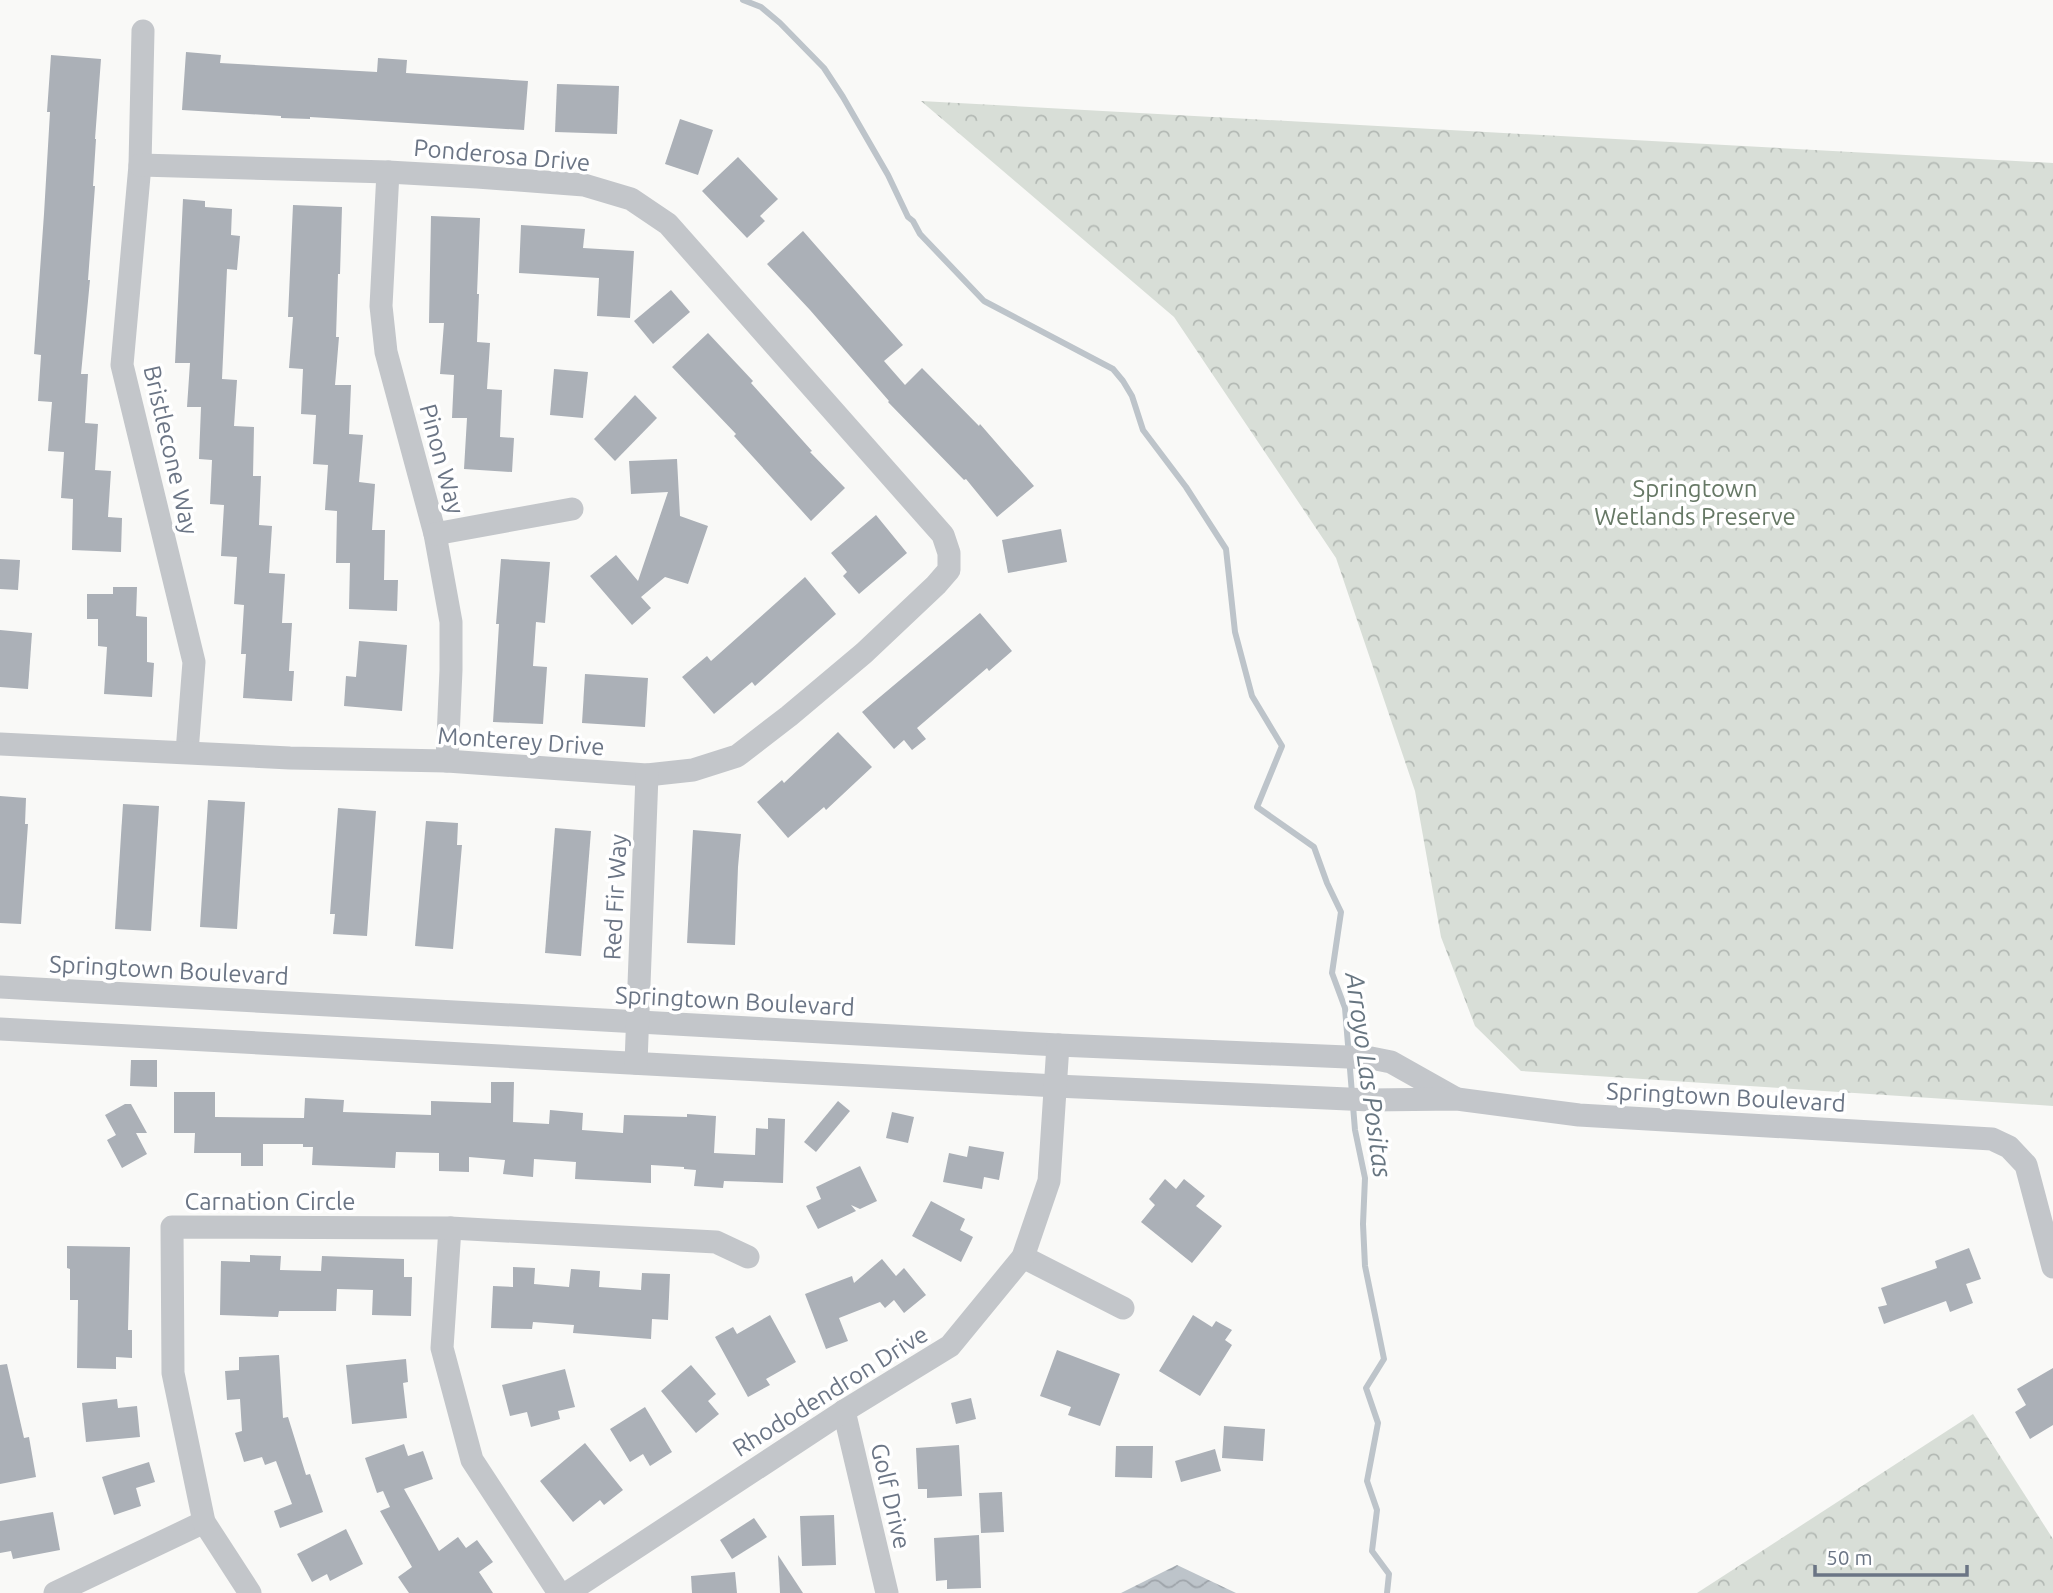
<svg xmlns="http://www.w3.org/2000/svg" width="2053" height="1593" viewBox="0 0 2053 1593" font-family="Ubuntu,sans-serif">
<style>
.park{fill:url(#park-crowns)}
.water{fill:url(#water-waves)}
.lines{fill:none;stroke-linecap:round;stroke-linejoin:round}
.stream{stroke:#bdc4ca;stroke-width:6}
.building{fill:#abb0b7}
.minor{stroke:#c3c6ca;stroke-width:23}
.labels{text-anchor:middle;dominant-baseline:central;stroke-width:7;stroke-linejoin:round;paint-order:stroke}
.street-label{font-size:24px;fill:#6b7585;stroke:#fff}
.park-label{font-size:24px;fill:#667865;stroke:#fff}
.water-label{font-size:26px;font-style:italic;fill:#677580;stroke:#fff}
</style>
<defs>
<pattern id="park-crowns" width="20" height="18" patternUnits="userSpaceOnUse" patternTransform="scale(1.75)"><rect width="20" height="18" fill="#d8ded7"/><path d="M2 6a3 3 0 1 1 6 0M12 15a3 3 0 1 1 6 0" fill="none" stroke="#b3b9b4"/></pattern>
<pattern id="water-waves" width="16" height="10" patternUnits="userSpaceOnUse" patternTransform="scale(1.75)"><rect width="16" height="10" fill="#bdc4ca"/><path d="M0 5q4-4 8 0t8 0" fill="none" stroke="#9ea4aa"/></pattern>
</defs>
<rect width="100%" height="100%" fill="#f9f9f7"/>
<g class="park">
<polygon points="921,101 2053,163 2053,1106 1521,1071 1475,1026 1441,937 1415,791 1336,558 1174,317"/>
<polygon points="1973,1414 2053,1539 2053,1593 1697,1593"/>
</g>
<polygon class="water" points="1177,1565 1236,1593 1121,1593"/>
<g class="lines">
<polyline class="stream" points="743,0 761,7 780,23 824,68 843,97 888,175 908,217 913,221 920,234 984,301 1113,369 1123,381 1132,396 1143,430 1186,487 1226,549 1235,632 1252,696 1282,746 1257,807 1314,847 1327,883 1341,912 1332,973 1345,1008 1355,1130 1365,1178 1363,1224 1365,1266 1384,1359 1366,1388 1378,1423 1367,1481 1377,1510 1372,1551 1389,1574 1387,1593"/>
</g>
<g class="building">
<polygon points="186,52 221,55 220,63 377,72 378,58 407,60 406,73 528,81 524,130 310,117 310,119 281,118 281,116 182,110"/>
<polygon points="51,55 101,59 95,139 96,139 93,186 95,186 88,280 90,280 81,374 88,374 85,423 98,424 95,470 111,471 108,517 122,518 121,552 72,550 73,499 61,498 64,452 48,451 52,402 38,401 41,355 34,354 44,214 50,112 47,112"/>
<polygon points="557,84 619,86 617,134 555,132"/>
<polygon points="680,119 713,130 698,175 665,164"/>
<polygon points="738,157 778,199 760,216 765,221 747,238 702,191"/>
<polygon points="183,199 205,201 205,207 232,209 231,235 240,236 237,270 227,269 222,379 237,380 234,426 254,427 253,476 261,476 259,525 272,526 269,573 285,574 282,623 292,623 289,671 294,671 292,701 243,698 246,654 241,654 244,605 234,604 237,557 221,556 224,505 210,504 212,460 199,459 201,407 187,407 190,363 175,363"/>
<polygon points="293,205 342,207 340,274 338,274 336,337 339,337 335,385 351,385 349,434 363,435 359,482 375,484 372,530 385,530 384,580 398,580 397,611 349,609 350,563 336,563 337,511 325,510 328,465 313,464 316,415 301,414 303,369 289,368 293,317 288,317"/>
<polygon points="431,216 480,218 477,294 479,294 477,342 490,343 487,389 502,390 500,437 514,438 512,472 464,469 467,418 452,418 454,375 440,374 444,323 429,323"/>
<polygon points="521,225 585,229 583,248 634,251 630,318 597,316 599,278 519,273"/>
<polygon points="803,231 903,345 884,361 905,385 922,368 979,426 980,424 1034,486 997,517 966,479 964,480 888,402 889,401 810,310 767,264"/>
<polygon points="671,290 690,312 653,344 634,321"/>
<polygon points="708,333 753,381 751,383 812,451 810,452 845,488 811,521 734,436 736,434 672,367"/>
<polygon points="554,369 588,372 583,418 550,415"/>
<polygon points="635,395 657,418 615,461 594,439"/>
<polygon points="677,459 680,516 708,526 688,584 665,577 641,597 651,608 632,625 590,576 616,555 638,581 668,492 631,494 629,461"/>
<polygon points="876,515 907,553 859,594 843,576 847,572 831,553"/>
<polygon points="1061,529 1067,562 1008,573 1002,540"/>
<polygon points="0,559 20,560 18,590 0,589"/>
<polygon points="501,559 550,562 545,623 536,622 533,666 547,667 543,724 493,722 499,624 496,624"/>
<polygon points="805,577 836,614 755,686 752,682 714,714 682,677 707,656 711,661"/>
<polygon points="113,587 137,587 136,616 147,617 147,662 154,663 152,697 104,694 107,647 98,646 98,619 87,619 87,594 113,594"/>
<polygon points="980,613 1012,651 989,671 987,668 917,728 926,739 912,750 904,740 894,749 862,712"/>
<polygon points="0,630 32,633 28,689 0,687"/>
<polygon points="359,641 407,645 402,711 344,706 346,676 356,677"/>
<polygon points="585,674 648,678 645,727 582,723"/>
<polygon points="838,732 872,767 826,810 824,807 788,838 757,802 782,780 784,783"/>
<polygon points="0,796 26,798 25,824 28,824 21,924 0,923"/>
<polygon points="208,800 245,802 237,929 200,927"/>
<polygon points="123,804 159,806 151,931 115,929"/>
<polygon points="338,808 376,811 367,936 333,934 335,914 330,914"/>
<polygon points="426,821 458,823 457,845 462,845 453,949 415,946"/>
<polygon points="555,828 591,831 581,956 545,953"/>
<polygon points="693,830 741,834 738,867 735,945 687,943"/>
<polygon points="131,1060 157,1060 157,1087 130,1086"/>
<polygon points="491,1082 514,1082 513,1122 549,1124 550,1110 583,1113 582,1130 623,1133 624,1115 687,1117 687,1114 716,1116 714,1153 755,1155 756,1128 768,1129 768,1118 785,1119 783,1183 724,1181 723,1188 694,1186 696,1170 684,1169 684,1167 651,1165 651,1183 575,1179 576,1162 534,1159 533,1177 503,1174 505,1160 469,1157 469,1172 439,1171 439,1153 396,1152 395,1168 312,1165 313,1147 303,1147 303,1144 263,1144 263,1166 241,1166 241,1153 194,1153 195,1133 174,1133 174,1092 215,1092 215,1117 304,1118 305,1098 344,1100 343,1112 431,1115 431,1101 491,1103"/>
<polygon points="838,1101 850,1111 816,1152 804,1142"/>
<polygon points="125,1104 131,1104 147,1133 136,1133 147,1154 122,1168 107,1140 116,1135 105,1115"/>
<polygon points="892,1112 914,1117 908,1143 886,1138"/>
<polygon points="969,1146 1004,1152 999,1180 984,1177 982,1189 943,1182 949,1153 967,1157"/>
<polygon points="860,1166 877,1201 860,1209 851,1205 856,1211 818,1229 806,1206 821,1199 816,1187"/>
<polygon points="1165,1179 1176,1189 1184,1179 1205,1196 1196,1206 1222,1226 1192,1263 1141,1222 1155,1205 1149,1199"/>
<polygon points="931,1201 965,1219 960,1230 973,1237 961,1262 912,1236"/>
<polygon points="67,1246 130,1247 128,1330 132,1330 132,1358 116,1357 116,1369 77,1368 78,1300 70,1300 70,1269 67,1268"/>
<polygon points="1969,1248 1981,1279 1966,1284 1973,1303 1950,1312 1946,1301 1884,1324 1878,1307 1887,1305 1881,1288 1937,1268 1935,1261"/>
<polygon points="250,1255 281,1256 280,1270 321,1271 322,1256 404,1259 404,1277 412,1277 411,1316 372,1315 373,1290 337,1289 336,1311 279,1311 278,1317 220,1315 221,1261 250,1262"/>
<polygon points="882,1259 896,1276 904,1268 926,1295 904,1313 894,1300 885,1308 880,1302 839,1318 848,1341 826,1349 805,1294 852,1276 854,1283"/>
<polygon points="513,1267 535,1268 534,1284 569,1287 571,1269 600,1271 599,1287 641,1290 642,1273 670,1274 668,1320 652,1319 651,1339 573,1333 574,1325 533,1322 532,1329 491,1328 493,1286 513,1287"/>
<polygon points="770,1315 796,1362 766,1379 770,1385 748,1397 715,1337 733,1327 737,1334"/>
<polygon points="1193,1315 1212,1327 1216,1321 1232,1330 1225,1340 1232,1345 1200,1396 1159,1371"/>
<polygon points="1057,1350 1120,1374 1100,1426 1068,1415 1071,1407 1040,1396"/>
<polygon points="279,1355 283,1418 288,1417 306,1475 310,1474 323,1512 280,1528 274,1511 292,1504 276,1461 265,1465 262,1457 244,1462 235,1433 242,1431 240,1399 227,1400 225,1371 239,1370 239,1357"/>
<polygon points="406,1359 408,1382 403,1383 407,1418 352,1424 346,1365"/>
<polygon points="7,1364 24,1438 29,1437 36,1477 0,1484 0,1365"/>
<polygon points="691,1365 716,1394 708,1401 719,1414 696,1433 661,1391"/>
<polygon points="2053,1368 2053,1425 2030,1439 2015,1412 2026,1405 2017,1389"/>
<polygon points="565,1369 575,1407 558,1411 560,1419 531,1427 527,1412 510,1416 502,1385"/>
<polygon points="971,1398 976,1419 956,1424 951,1403"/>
<polygon points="117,1399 118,1408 137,1406 140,1437 86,1442 82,1403"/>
<polygon points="645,1407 672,1452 650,1466 643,1454 630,1462 610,1429"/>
<polygon points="1224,1426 1265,1429 1263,1461 1222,1458"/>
<polygon points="585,1443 623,1490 604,1505 600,1500 573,1522 540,1481"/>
<polygon points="404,1444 408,1456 423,1451 433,1479 404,1489 439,1551 458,1537 466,1548 477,1540 493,1562 479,1572 493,1593 409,1593 398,1577 412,1567 380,1511 390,1507 383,1491 377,1493 365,1458"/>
<polygon points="959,1445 962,1496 927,1498 927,1489 918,1489 916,1448"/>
<polygon points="1116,1446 1153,1446 1152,1478 1115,1477"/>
<polygon points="1215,1449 1221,1471 1181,1482 1175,1461"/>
<polygon points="149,1462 155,1482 136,1488 141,1506 114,1515 102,1477"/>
<polygon points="1002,1492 1004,1532 981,1533 979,1493"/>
<polygon points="53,1512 60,1550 13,1559 11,1551 0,1553 0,1521"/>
<polygon points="834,1515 836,1565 802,1566 800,1516"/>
<polygon points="754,1518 767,1537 732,1559 720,1540"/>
<polygon points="346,1529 363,1564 330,1581 327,1574 312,1582 297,1554"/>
<polygon points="979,1535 981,1588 947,1589 947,1580 936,1581 934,1538"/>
<polygon points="778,1555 803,1593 780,1593"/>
<polygon points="735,1572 737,1593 692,1593 691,1576"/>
</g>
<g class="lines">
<g class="minor">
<polyline points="143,31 140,165 122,365 194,662 187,752"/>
<polyline points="388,172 381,306 386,352 435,534 451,622 451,670 447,761"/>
<polyline points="435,534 572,509"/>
<polyline points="0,744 290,758 447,761 647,775 693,770 737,756 789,716 864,653 936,585 949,570 949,553 943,535 668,224 631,199 584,185 477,177 388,172 140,165"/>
<polyline points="0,987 1058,1045 1371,1058 1391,1062 1455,1098"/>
<polyline points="0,1029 1056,1086 1370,1100 1457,1099 1579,1115 1992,1139 2009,1147 2026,1165 2053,1267"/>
<polyline points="636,1063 647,775"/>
<polyline points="450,1228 442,1348 472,1460 559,1593"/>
<polyline points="1023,1257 1123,1308"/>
<polyline points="844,1411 887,1593"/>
<polyline points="55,1593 204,1522"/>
<polyline points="250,1593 204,1522 173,1373 172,1227 450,1228 716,1242 748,1257"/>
<polyline points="567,1593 844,1411 950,1346 1023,1257 1049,1181 1058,1045"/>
</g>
</g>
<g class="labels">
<g class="street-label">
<text transform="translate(502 155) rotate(5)">Ponderosa Drive</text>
<text transform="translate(171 450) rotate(77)">Bristlecone Way</text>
<text transform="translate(442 459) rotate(75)">Pinon Way</text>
<text transform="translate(521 741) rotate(4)">Monterey Drive</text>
<text transform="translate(615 897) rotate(-87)">Red Fir Way</text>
<text transform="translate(169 970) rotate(3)">Springtown Boulevard</text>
<text transform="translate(735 1001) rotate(3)">Springtown Boulevard</text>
<text transform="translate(1726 1097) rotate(3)">Springtown Boulevard</text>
<text x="270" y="1201">Carnation Circle</text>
<text transform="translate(830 1391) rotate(-32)">Rhododendron Drive</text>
<text transform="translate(891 1496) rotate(77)">Golf Drive</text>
</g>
<g class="park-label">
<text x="1695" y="488">Springtown<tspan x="1695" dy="28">Wetlands Preserve</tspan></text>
</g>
<g class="water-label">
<text transform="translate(1369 1075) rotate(82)">Arroyo Las Positas</text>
</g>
</g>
<path d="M1815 1565v10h152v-10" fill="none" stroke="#6b7585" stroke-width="3.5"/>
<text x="1826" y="1565" font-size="21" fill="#6b7585" stroke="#ffffff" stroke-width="5" paint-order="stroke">50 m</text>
</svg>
